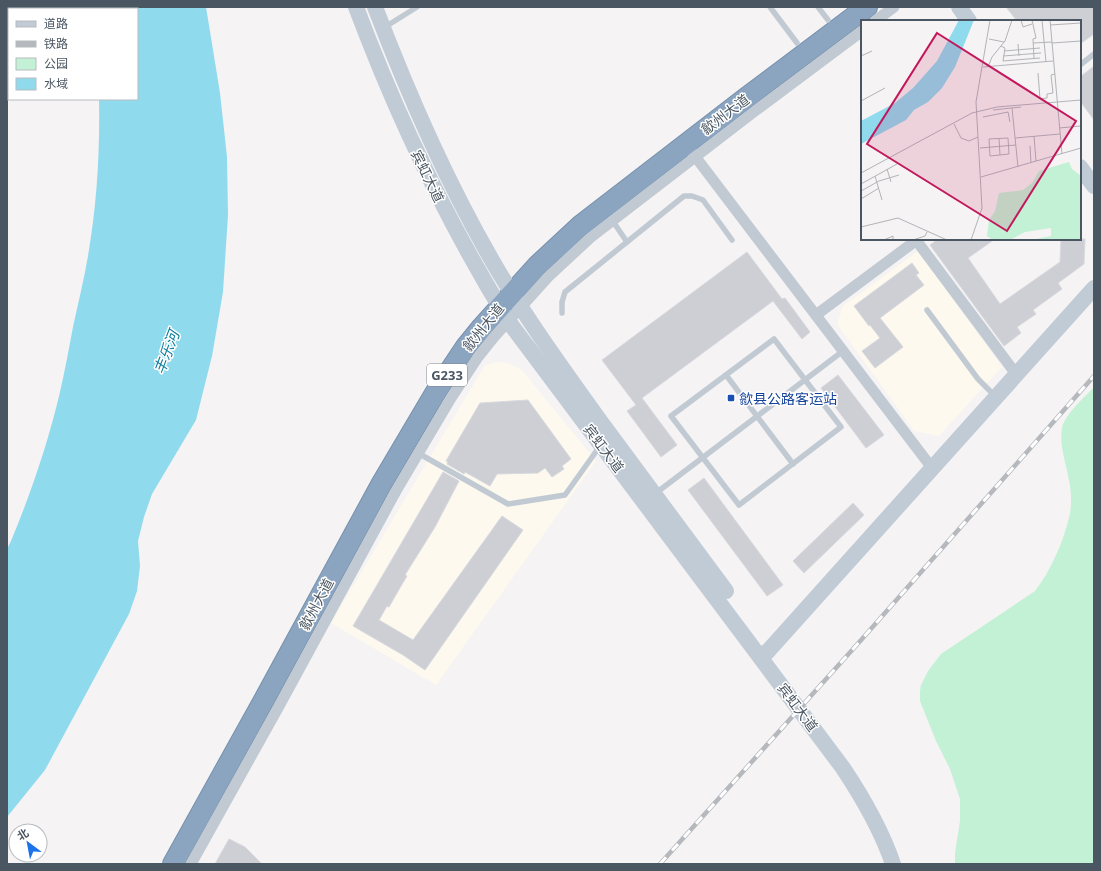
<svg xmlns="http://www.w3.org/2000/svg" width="1101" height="871" viewBox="0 0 1101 871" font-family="'Noto Sans','Noto Sans SC',sans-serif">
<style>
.commercial{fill:#fdf9ef}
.green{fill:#c3f1d5}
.water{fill:#90daee}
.building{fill:#cdcfd5;stroke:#d7d9de}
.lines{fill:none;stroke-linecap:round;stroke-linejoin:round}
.highway-casing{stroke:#7690ad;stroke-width:22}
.lane{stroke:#c1cad2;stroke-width:5.5}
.street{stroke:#c1cad2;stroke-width:11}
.secondary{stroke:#c1cbd6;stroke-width:16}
.highway{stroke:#8ba5c1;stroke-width:20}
.rail-casing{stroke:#b5b8bd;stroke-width:4.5}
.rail{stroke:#fff;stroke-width:3;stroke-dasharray:9;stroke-linecap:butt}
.transit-dot{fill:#1a4fb4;stroke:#fff;stroke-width:1.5}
.labels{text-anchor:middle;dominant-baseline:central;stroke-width:3;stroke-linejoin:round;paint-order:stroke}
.shield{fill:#fff;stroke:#808990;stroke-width:1}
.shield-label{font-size:13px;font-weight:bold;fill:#4a5661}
.street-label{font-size:14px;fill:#4a5661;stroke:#fff}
.transit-label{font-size:14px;fill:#164399;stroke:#fff;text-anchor:start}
.water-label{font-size:15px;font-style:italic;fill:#0c7c9b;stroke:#fff}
.inset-road{fill:none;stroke:#b1b4b9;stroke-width:1}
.view{fill:#c2185b;fill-opacity:0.15;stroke:#c2185b;stroke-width:2}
.inset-edge{fill:none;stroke:#4a5661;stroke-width:2}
</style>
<rect width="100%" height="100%" fill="#f5f3f3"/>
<g class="commercial">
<polygon points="918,251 1002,367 939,436 914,431 837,324 843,306"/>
<polygon points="496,362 508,363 522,370 596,461 436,685 331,623 485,365"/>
</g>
<path class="green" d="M1094,387v477h-139v-11l5,-32v-22l-10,-30 -14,-28 -16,-40v-10l1,-6 7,-14 13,-17 94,-63c16,-20 30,-53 35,-78 2,-11 1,-23 -1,-33 -3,-17 -10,-35 -7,-52 3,-14 22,-30 32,-41z"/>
<path class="water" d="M94,7h112l14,86 7,64 1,58 -5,77 -11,64 -16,64 -44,74 -8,23 -6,24 2,25 -3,25 -8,23 -84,156 -38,47v-268l4,-8c20,-48 37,-98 49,-149 5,-22 9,-44 13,-65 5,-24 11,-47 15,-71 9,-52 12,-104 11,-157h38v-90h-43z"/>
<g class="building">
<polygon points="1006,7 1094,7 1094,34 1080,44 1080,21 1017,21"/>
<polygon points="1094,66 1094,120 1080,101 1080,77"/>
<polygon points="938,239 995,239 968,258 1000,304 1060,262 1061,239 1085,239 1084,264 1058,283 1062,289 1033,310 1036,314 1017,327 1021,333 1004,346 930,245"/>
<polygon points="747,252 782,299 785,298 810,332 802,339 773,301 642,398 677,445 661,457 627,411 636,405 602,360"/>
<polygon points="912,263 919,273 916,275 924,285 880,318 903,347 875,368 862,351 880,338 870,325 869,326 854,306"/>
<polygon points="838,375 884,435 866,448 821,388"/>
<polygon points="528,400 571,459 562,466 564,469 552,477 545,468 538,473 497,474 490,486 465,472 464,474 447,464 448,462 446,461 480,403"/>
<polygon points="443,472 459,481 435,527 405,575 407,576 401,586 389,607 387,606 379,620 413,640 502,516 523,530 425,670 403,655 353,626"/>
<polygon points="704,478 783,585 767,596 688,490"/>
<polygon points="853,503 864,515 804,573 793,561"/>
<polygon points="229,839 245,847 262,864 215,864"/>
</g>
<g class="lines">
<g class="highway-casing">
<polyline id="highway" points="173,864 264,700 382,483 437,390 465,348 482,327 537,266 580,226 746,98 867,7"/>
</g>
<g class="lane">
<polyline points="770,7 797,43"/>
<polyline points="818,7 828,20"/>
<polyline points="385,27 417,7"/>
<polyline points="1080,65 1094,54"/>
<polyline points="612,220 627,242"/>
<polyline points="927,310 978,379 995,396"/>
<polyline points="562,313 562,302 565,292 684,196 692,196 703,200 732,240"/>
<polygon points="774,339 841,427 739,505 671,416"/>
<polyline points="726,375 793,464"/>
<polyline points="418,453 508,504 565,495 600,446"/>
<polyline points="656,493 843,351"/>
</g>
<g class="street">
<polyline points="875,21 894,7"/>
<polyline points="691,151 932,468"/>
<polyline points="916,240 1016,374"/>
<polyline points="816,315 918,239"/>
<polyline points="191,864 278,708 396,491 451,398 478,357 494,337 548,277 590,238 755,111 862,31"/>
</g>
<g class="secondary">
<path d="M356,7c42,112 90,213 153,315l334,446c20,30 38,61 50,96"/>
<path d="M375,7c35,92 75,183 125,267 32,53 68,102 103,151 41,56 82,111 123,166"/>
<polyline points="959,7 969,21"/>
<polyline points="1080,167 1094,186"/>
<polyline points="761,658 769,650 1094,288"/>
</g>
<use href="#highway" class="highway"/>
<g class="rail-casing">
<polyline id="rail" points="660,864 862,639 1094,376"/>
</g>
<use href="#rail" class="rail"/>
</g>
<rect class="transit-dot" x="727" y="394" width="8" height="8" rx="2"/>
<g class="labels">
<rect class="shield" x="427" y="364" width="40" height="22" rx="3"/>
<g class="shield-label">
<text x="447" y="375">G233</text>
</g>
<g class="street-label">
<text transform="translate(725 114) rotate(-37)">歙州大道</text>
<text transform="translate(428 176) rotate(64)">宾虹大道</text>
<text transform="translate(483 327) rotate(-51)">歙州大道</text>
<text transform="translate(604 448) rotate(53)">宾虹大道</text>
<text transform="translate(316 604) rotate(-62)">歙州大道</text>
<text transform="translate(798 707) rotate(53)">宾虹大道</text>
</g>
<g class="transit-label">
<text x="739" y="398">歙县公路客运站</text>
</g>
<g class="water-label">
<text transform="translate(166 352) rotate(-69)">丰乐河</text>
</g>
</g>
<g transform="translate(861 20)">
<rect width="220" height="220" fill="#f5f3f3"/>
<path d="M208,142l3,7 9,7v64h-50l20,-4v-8l-26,4 -15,8h-17l-6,-4 2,-16 6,-9 4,-18 24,-3 9,-7 7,-12z" fill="#c3f1d5"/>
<path d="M98,0h15l-19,47 -13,21 -14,14 -14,8 -8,10 -45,24v-23l34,-18 18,-15 24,-27z" fill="#90daee"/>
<path class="inset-road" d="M160,0l2,7 9,-3M171,0l4,18 -3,1 1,19M181,0l4,42M189,0l12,134M189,5l31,-2M128,19l15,3M172,23l19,-1M191,23l29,-2M157,24l1,12M140,26l4,2 -2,13 37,-3M143,31l36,-3M0,36l11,-5M142,36l38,-3M122,47l70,-6M127,47l4,-10 13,-16 7,-21M177,53l2,26M179,79l7,-1v-4l6,-1 -2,-18 4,-1M0,81l24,-13M151,88l6,59M132,90l28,-3M122,97l25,-5 2,10M93,104l7,14 8,3 9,-4M198,108l22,-2M173,116l2,25M138,118l1,17M147,118l1,16 -19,2 -1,-17zM154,118l45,-4M169,126l1,17M119,128l36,-3M26,149l4,13M0,153l111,-60 25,-6 84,-7M14,156l7,24M120,157l100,-29M0,164l36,-20M0,171l18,-10 20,-6M0,179l18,-11M0,207l37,-9 49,22M23,220l9,-4v4M52,220l12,-4 2,-4M110,220l11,-32 -6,-106 14,-82"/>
<path class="view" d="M76,13l139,88 -69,110 -140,-87z"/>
<rect width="220" height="220" class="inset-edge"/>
</g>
<rect width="1101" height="871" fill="none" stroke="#4a5661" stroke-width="16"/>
<rect x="8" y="8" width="130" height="92" fill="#ffffff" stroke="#b7bbc0"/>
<rect x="16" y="21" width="20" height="6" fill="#c1cbd6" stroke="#b7bbc0"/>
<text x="44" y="28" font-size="12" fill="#4a5661">道路</text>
<rect x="16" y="41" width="20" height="6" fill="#b5b8bd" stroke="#b7bbc0"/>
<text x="44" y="48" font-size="12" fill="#4a5661">铁路</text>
<rect x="16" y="58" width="20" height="12" fill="#c3f1d5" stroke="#b7bbc0"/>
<text x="44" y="68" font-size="12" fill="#4a5661">公园</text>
<rect x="16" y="78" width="20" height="12" fill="#90daee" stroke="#b7bbc0"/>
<text x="44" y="88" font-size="12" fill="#4a5661">水域</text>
<g transform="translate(28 843) rotate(328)"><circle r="19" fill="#ffffff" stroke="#b7bbc0"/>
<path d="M0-3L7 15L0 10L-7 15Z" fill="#1a73e8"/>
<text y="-6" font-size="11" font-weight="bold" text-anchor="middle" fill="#4a5661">北</text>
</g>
</svg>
